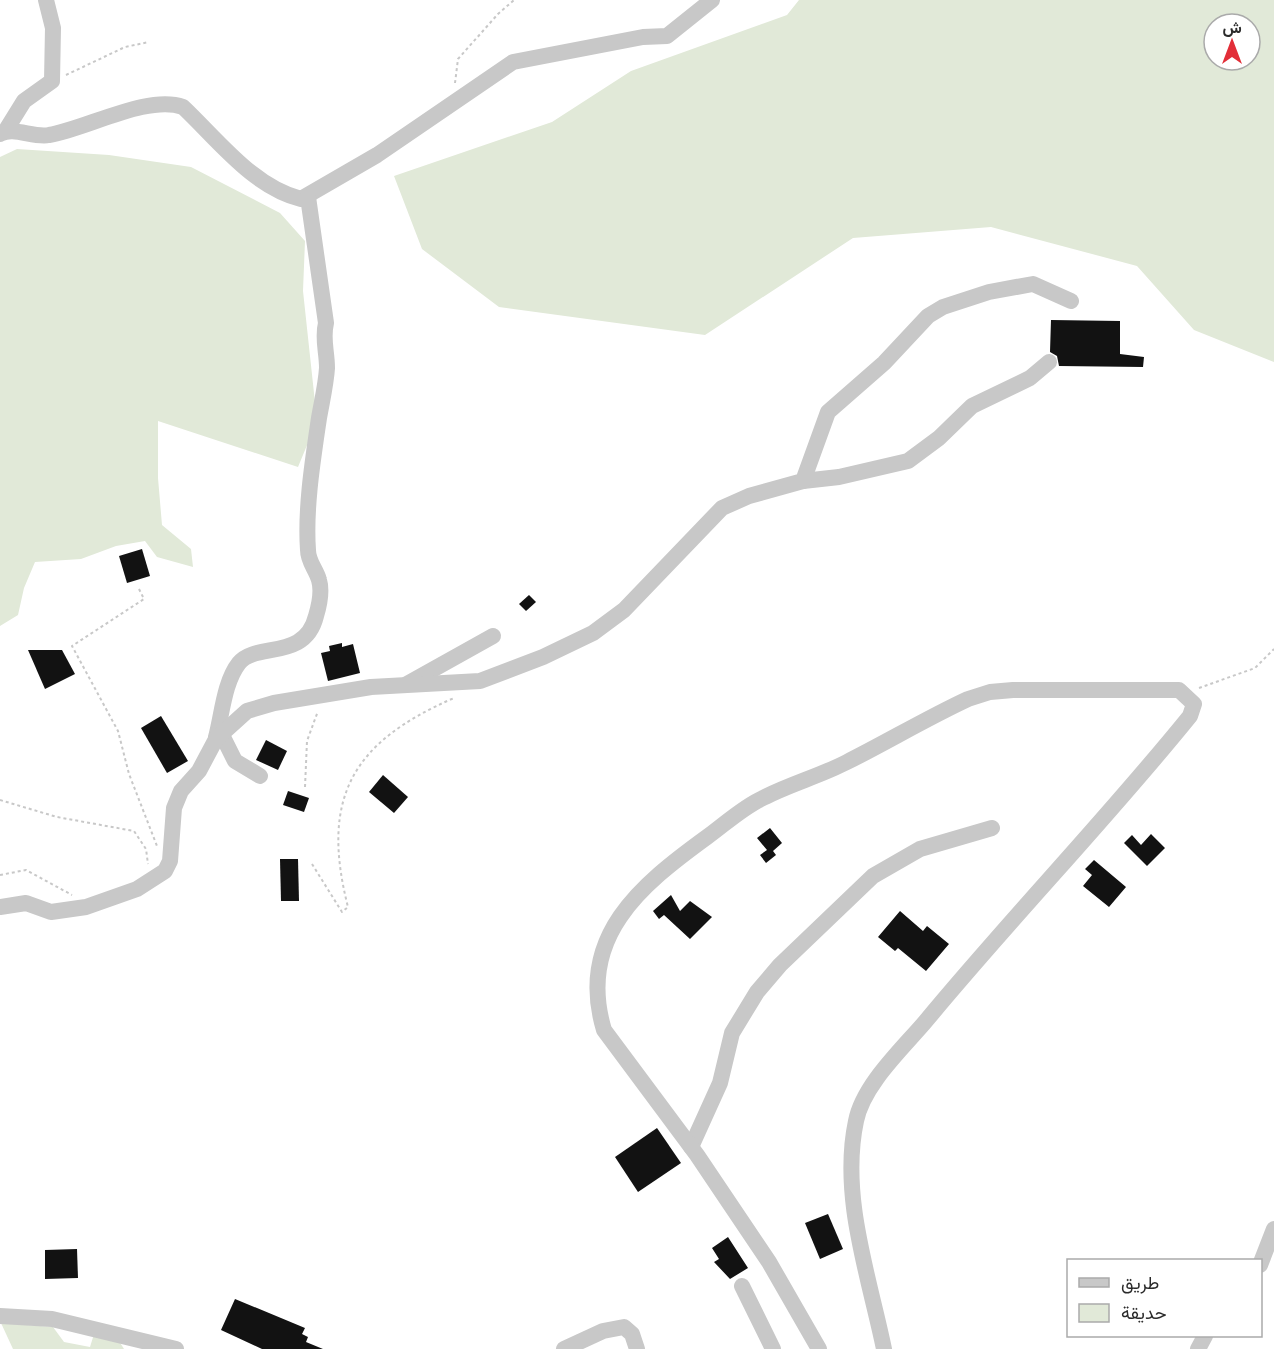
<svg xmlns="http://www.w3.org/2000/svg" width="1274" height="1349" viewBox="0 0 1274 1349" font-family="'Work Sans',Vazirmatn,sans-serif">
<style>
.green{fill:#e1e9d8;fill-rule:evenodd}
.building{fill:#121212}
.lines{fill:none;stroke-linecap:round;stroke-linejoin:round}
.path{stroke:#c8c8c8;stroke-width:2;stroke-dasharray:3 3;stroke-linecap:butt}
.minor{stroke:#c8c8c8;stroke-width:16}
</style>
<rect width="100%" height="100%" fill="#fff"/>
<g class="green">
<path d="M799,0h475v362l-80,-32 -57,-64 -146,-39 -138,11 -148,97 -206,-28 -77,-58 -28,-73 158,-54 79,-51 156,-56zM1214,24h36v36h-36z"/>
<polygon points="17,149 109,155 191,167 280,213 305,241 303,291 317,421 298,467 158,421 158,478 162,525 191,549 193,567 157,557 145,541 116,546 81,559 35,562 24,588 18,615 0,626 0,157"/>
<polygon points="1,1323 53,1327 64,1342 90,1347 94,1334 119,1341 124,1349 13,1349"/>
</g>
<g class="building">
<polygon points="1051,320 1120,321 1120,354 1144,357 1143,367 1059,366 1057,356 1050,352"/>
<polygon points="142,549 150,576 127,583 119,556"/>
<polygon points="529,595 536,602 526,611 519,604"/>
<polygon points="342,643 342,647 353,644 360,673 328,681 321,653 330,651 329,646"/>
<polygon points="28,650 62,650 75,674 45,689"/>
<polygon points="161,716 188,761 167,773 141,728"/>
<polygon points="266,740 287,751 278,770 256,760"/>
<polygon points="383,775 408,797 394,813 369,792"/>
<polygon points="288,791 309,798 304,812 283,805"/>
<polygon points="770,828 782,843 773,851 776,855 766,863 760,855 767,850 757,838"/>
<polygon points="1151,834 1165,848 1147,866 1124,843 1132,835 1141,845"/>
<polygon points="280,859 298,859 299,901 281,901"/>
<polygon points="1094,860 1126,887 1109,907 1083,886 1092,875 1085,869"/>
<polygon points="671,895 680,911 690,901 712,917 690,939 664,915 659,919 653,911"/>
<polygon points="900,911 923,931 927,926 949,944 926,971 898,948 895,951 878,937"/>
<polygon points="657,1128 681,1163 638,1192 615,1157"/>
<polygon points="828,1214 843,1249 820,1259 805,1223"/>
<polygon points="728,1237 748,1268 730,1279 714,1262 719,1259 712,1248"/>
<polygon points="77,1249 78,1278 45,1279 45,1250"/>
<polygon points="235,1299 305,1328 302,1334 308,1337 306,1342 323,1349 262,1349 221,1330"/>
</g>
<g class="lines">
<g class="path">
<polyline points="66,75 125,47 149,42"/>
<polyline points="455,83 458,59 498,14 514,0"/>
<polyline points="139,589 144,599 72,646 118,731 129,774 157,846"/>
<polyline points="1199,688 1255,668 1274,649"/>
<polyline points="305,787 307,741 318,711"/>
<polyline points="0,800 57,817 134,831 146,849 148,864"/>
<path d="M312,864l30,48 6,-5c-28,-109 4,-165 106,-209"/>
<polyline points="0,875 26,870 72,895"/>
</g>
<g class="minor">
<polyline points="6,130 24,101 52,81 53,28 46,0"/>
<path d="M0,134c13,-8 33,4 49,1 37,-6 99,-41 134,-28 35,33 70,80 118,92l76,-44 136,-93 130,-25 24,-1 45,-36"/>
<polyline points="803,481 839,477 908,461 939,438 972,406 1030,378 1049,362"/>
<polyline points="407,684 493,636"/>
<polyline points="221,733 235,761 260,776"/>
<path d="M216,737c6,-22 8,-55 23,-74 17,-21 66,-2 77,-47 3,-10 6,-26 3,-36 -3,-11 -11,-18 -11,-30 -3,-42 5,-91 11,-132 3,-17 7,-34 8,-50 0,-17 -5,-29 -1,-45l-18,-126"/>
<polyline points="0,907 26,903 51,912 86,907 137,889 165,871 170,861 174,808 181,791 199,771 216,739 247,711 274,703 371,687 480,681 543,657 593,633 624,610 722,508 749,496 803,481 828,412 884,363 928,316 943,307 989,292 1033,284 1071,301"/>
<polyline points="691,1147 720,1083 732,1033 757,992 780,965 873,876 920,849 992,828"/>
<polyline points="1260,1265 1274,1229"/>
<polyline points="742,1286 773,1349"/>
<polyline points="0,1316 52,1319 176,1349"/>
<polyline points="564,1349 603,1331 624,1327 632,1334 637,1349"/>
<path d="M819,1349l-50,-87 -72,-107 -93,-125c-28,-93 37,-145 103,-193 18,-13 36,-30 56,-39 27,-14 57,-22 84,-36 40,-20 80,-44 121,-63l22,-7 23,-2h166l15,14 -4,12c-85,105 -179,202 -265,306 -23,27 -62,63 -69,99 -16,75 13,155 28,228"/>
<polyline points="1198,1349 1205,1336"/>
</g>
</g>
<rect x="1067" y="1259" width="195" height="78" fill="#ffffff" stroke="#aaaaaa" stroke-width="1.5"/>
<rect x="1079" y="1278" width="30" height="9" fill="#c8c8c8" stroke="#aaaaaa" stroke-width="1.5"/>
<text x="1121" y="1289" font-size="18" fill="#2b2b2b">طريق</text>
<rect x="1079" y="1304" width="30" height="18" fill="#e1e9d8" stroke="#aaaaaa" stroke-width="1.5"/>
<text x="1121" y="1319" font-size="18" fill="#2b2b2b">حديقة</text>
<g transform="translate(1232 42)"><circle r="28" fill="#ffffff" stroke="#aaaaaa" stroke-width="1.5"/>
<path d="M0-4.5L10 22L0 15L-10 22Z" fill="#e22e38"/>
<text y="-9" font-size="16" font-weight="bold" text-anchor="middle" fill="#2b2b2b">ش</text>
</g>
</svg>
